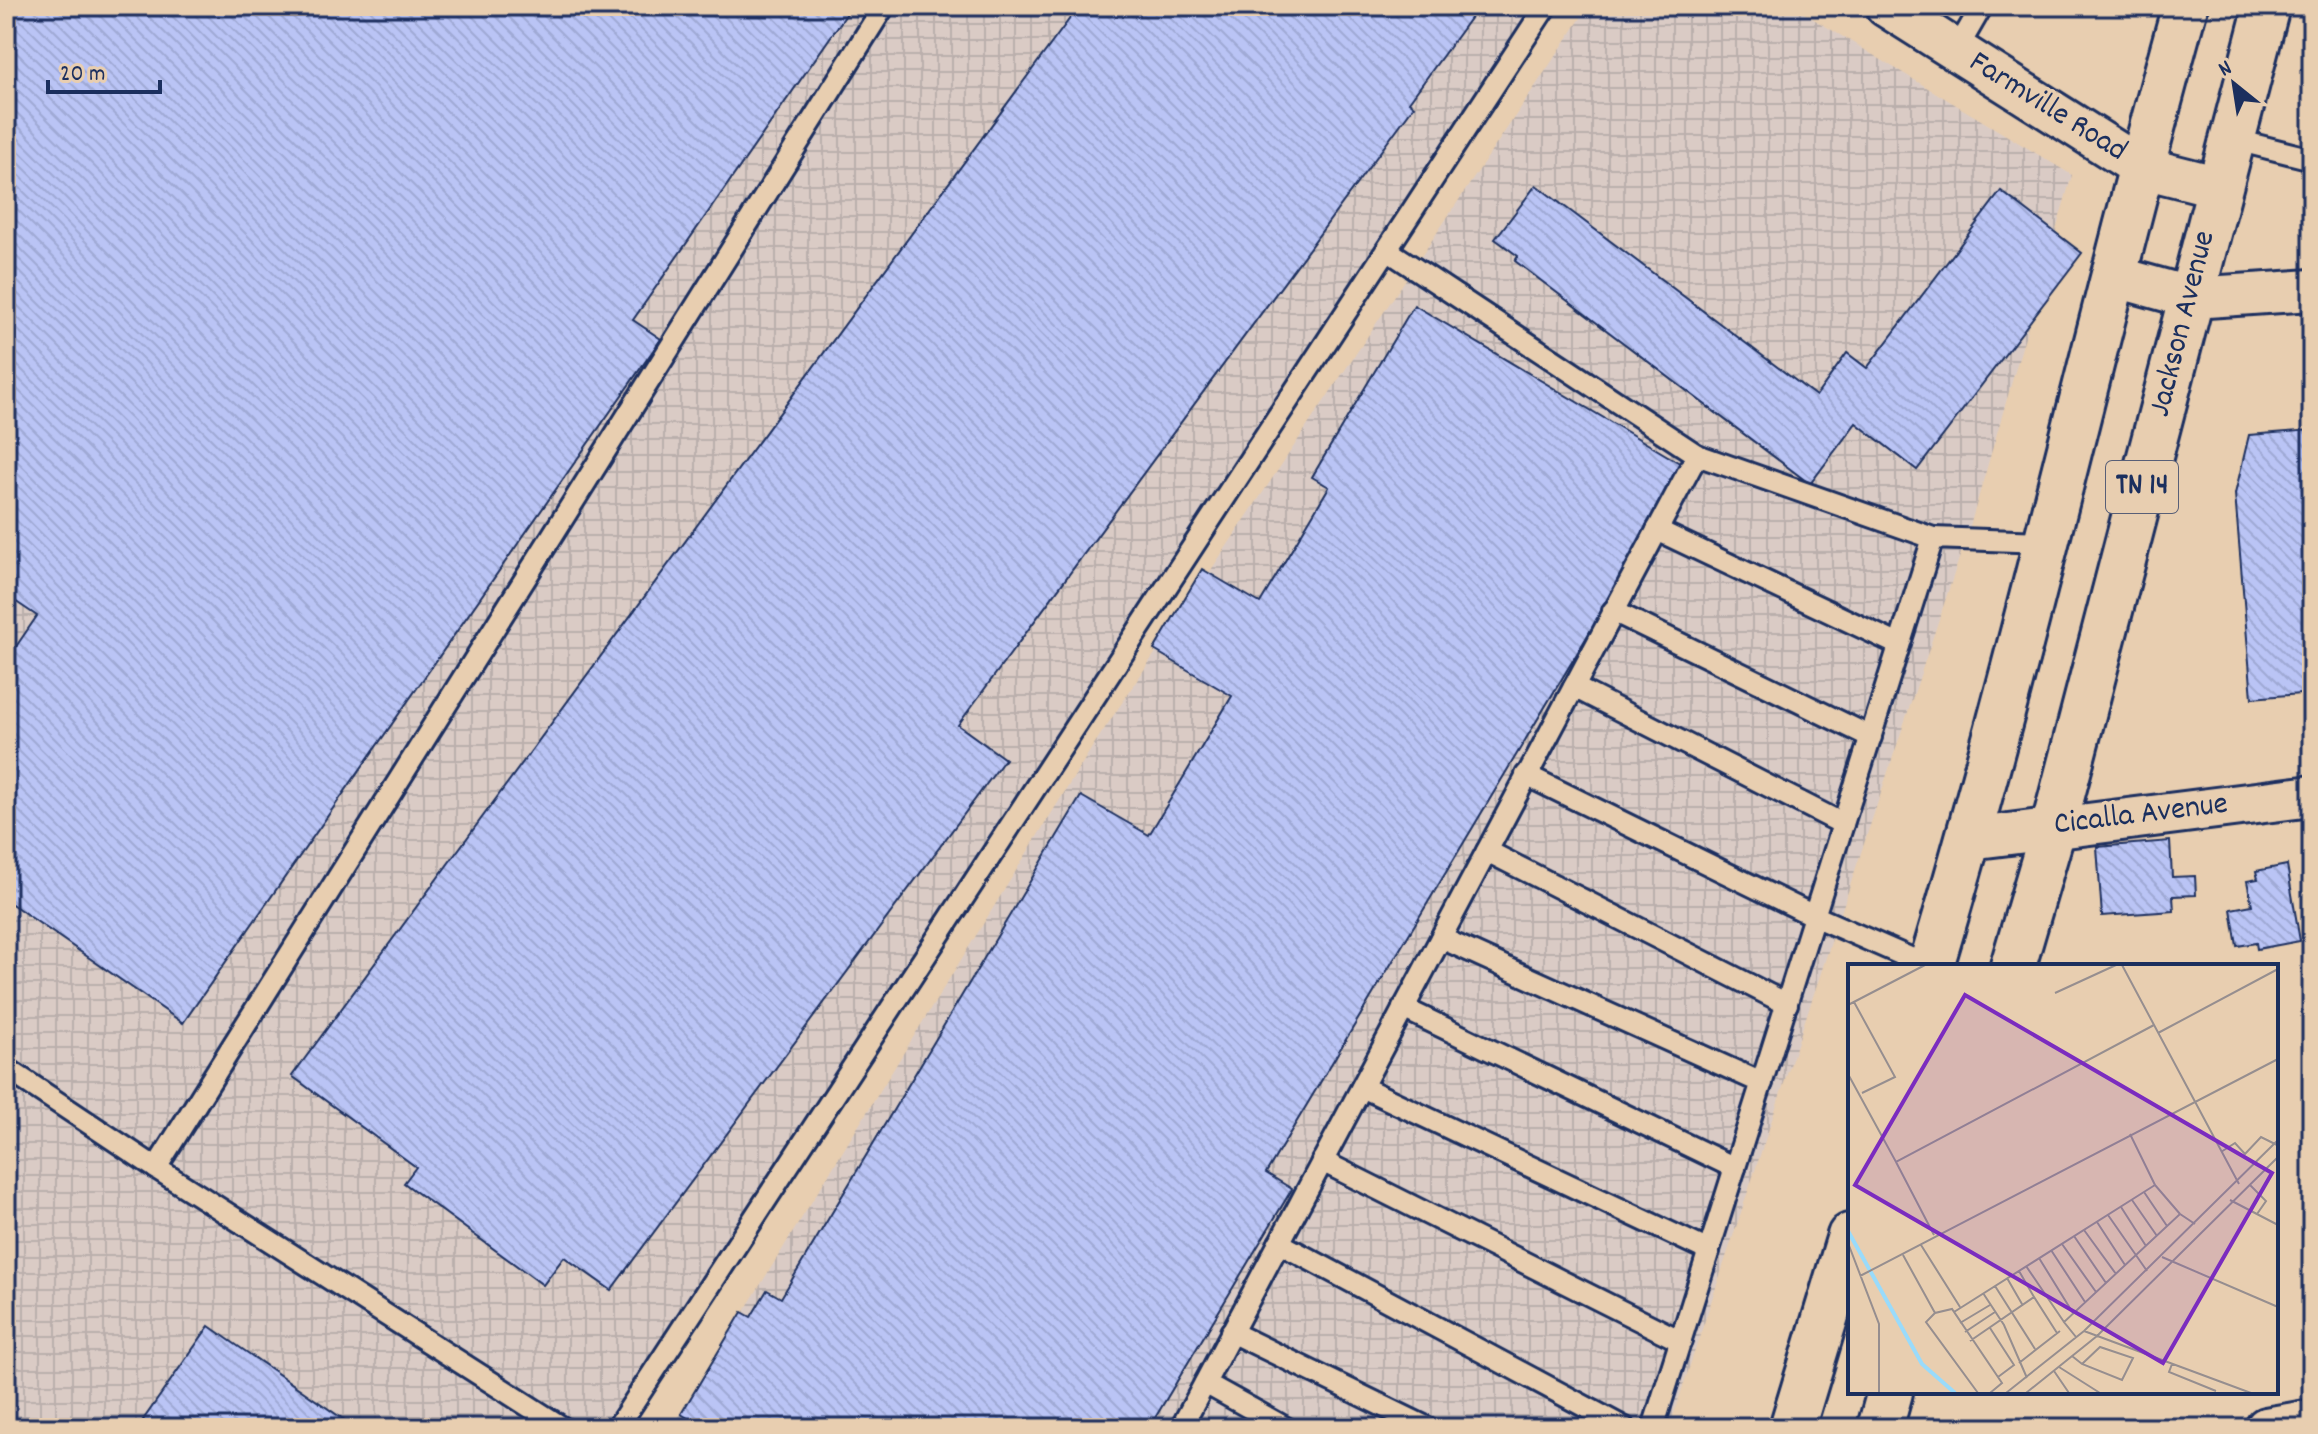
<svg xmlns="http://www.w3.org/2000/svg" width="2318" height="1434" viewBox="0 0 2318 1434" font-family="Dekko,sans-serif">
<style>
.industrial{fill:url(#industrial-grid)}
.building{fill:url(#building-back-hatch);stroke:#1b2f5e;stroke-width:2}
.lines{fill:none;stroke-linecap:round;stroke-linejoin:round}
.lane-casing{stroke:#1b2f5e;stroke-width:26}
.street-casing{stroke:#1b2f5e;stroke-width:46}
.primary-casing{stroke:#1b2f5e;stroke-width:50}
.lane{stroke:#e8ceb0;stroke-width:20}
.street{stroke:#e8ceb0;stroke-width:40}
.primary{stroke:#e8ceb0;stroke-width:44}
.labels{text-anchor:middle;dominant-baseline:central;stroke-width:7;stroke-linejoin:round;paint-order:stroke}
.shield{fill:#e8ceb0;stroke:#585f77;stroke-width:2}
.shield-label{font-size:30px;font-weight:bold;fill:#1b2f5e}
.street-label{font-size:32px;fill:#1b2f5e;stroke:#e8ceb0}
.inset-river{fill:none;stroke:#99dbfb;stroke-width:4}
.inset-road{fill:none;stroke:#968e8f;stroke-width:2}
.view{fill:#7b2cbf;fill-opacity:0.15;stroke:#7b2cbf;stroke-width:4}
.inset-edge{fill:none;stroke:#1b2f5e;stroke-width:4}
</style>
<defs>
<pattern id="industrial-grid" width="8" height="8" patternUnits="userSpaceOnUse" patternTransform="scale(2)"><rect width="8" height="8" fill="#dacbc5"/><path d="M0 4h8M4 0v8" fill="none" stroke="#baafac"/></pattern>
<pattern id="building-back-hatch" width="6" height="6" patternUnits="userSpaceOnUse" patternTransform="scale(2)"><rect width="6" height="6" fill="#bac4f5"/><path d="M-1 5l2 2M0 0l6 6M5-1l2 2" fill="none" stroke="#9fa9d4"/></pattern>
</defs>
<rect width="100%" height="100%" fill="#e8ceb0"/>
<filter id="ink" filterUnits="userSpaceOnUse"><feTurbulence type="fractalNoise" baseFrequency=".0125" numOctaves="2"/><feDisplacementMap in="SourceGraphic" scale="16" xChannelSelector="R" yChannelSelector="G"/><feConvolveMatrix kernelMatrix="1 2 1 2 8 2 1 2 1" color-interpolation-filters="sRGB"/></filter>
<g filter="url(#ink)">
<g class="industrial">
<polygon points="6,6 1552,6 617,1428 6,1428"/>
<polygon points="1589,6 1792,6 2072,175 1970,526 1669,1428 672,1428 1093,746"/>
</g>
<g class="building">
<polygon points="6,6 852,6 633,320 661,339 183,1023 6,900 6,661 37,616 6,595"/>
<polygon points="1079,6 1479,6 1409,102 1414,106 958,725 1005,759 611,1290 564,1257 543,1285 404,1183 416,1167 292,1076"/>
<polygon points="1536,185 1816,396 1847,353 1867,368 2001,191 2082,253 1917,470 1856,423 1810,484 1515,261 1518,256 1495,239"/>
<polygon points="1414,305 1688,468 1266,1173 1292,1189 1149,1428 705,1428 681,1414 742,1312 751,1317 767,1290 781,1298 1081,796 1149,835 1232,696 1154,650 1202,569 1260,603 1329,487 1312,477"/>
<polygon points="2312,430 2312,693 2252,698 2235,494 2249,435"/>
<polygon points="2170,841 2172,877 2195,876 2196,895 2173,896 2174,911 2102,916 2097,847"/>
<polygon points="2305,861 2312,861 2312,937"/>
<polygon points="2287,865 2300,941 2257,949 2256,943 2237,946 2231,909 2252,905 2247,881 2258,879 2256,871"/>
<polygon points="209,1326 356,1428 154,1428 143,1420"/>
</g>
<g class="lines">
<g class="lane-casing">
<g id="lane">
<polyline points="1956,51 1982,6"/>
<polyline points="2232,139 2312,159"/>
<polyline points="1697,455 1933,538"/>
<polyline points="1657,530 1899,645"/>
<polyline points="1613,611 1871,737"/>
<polyline points="1574,687 1843,824"/>
<polyline points="1526,775 1814,916 1928,966"/>
<polyline points="1487,851 1787,1004"/>
<polyline points="1441,938 1762,1083"/>
<polyline points="1403,1008 1735,1168"/>
<polyline points="6,1068 156,1168 884,6"/>
<polyline points="1362,1087 1709,1251"/>
<polyline points="1322,1161 1681,1341"/>
<polyline points="156,1168 563,1428"/>
<polyline points="1279,1243 1625,1428"/>
<polyline points="1231,1332 1428,1428"/>
<polyline points="1205,1383 1286,1428"/>
<polyline points="617,1428 1546,6"/>
<polyline points="1181,1428 1697,455 1387,250"/>
<polyline points="1653,1428 1933,538 2046,542"/>
</g>
</g>
<g class="street-casing">
<g id="street">
<polyline points="1886,6 2140,167 2219,187"/>
<polyline points="2113,276 2192,298 2312,290"/>
<polyline points="1969,839 2312,796"/>
<polyline points="2266,1428 2312,1420"/>
</g>
</g>
<g class="primary-casing">
<g id="primary">
<path d="M1931,966c95,-317 165,-641 254,-960"/>
<polyline points="2013,966 2054,826 2267,6"/>
<polyline points="1792,1428 1850,1236"/>
<polyline points="1880,1428 1890,1392"/>
</g>
</g>
<use href="#lane" class="lane"/>
<use href="#street" class="street"/>
<use href="#primary" class="primary"/>
</g>
</g>
<g class="labels">
<rect class="shield" x="2106" y="461" width="72" height="52" rx="6"/>
<g class="shield-label">
<text x="2142" y="487">TN 14</text>
</g>
<g class="street-label">
<text transform="translate(2047 108) rotate(32)">Farmville Road</text>
<text transform="translate(2184 324) rotate(-76)">Jackson Avenue</text>
<text transform="translate(2141 816) rotate(-7)">Cicalla Avenue</text>
</g>
</g>
<g transform="translate(1848 964)">
<rect width="430" height="430" fill="#e8ceb0"/>
<path class="inset-river" d="M0,267l74,133 33,29"/>
<path class="inset-road" d="M274,1l117,219M207,29l61,-28M6,38l41,75 -33,16M0,41l77,-40M310,69l120,-64M0,110l48,88 258,-137M373,188l14,-9 10,11 16,-17 16,8M48,198l38,73M307,221l25,29M402,221l16,16 -9,13M296,228l23,34M284,236l25,36M382,236l48,25M273,243l25,39M260,251l39,56M249,258l28,43M236,266l32,44M226,272l32,47M0,279l31,81v69M214,280l34,48M73,281l39,62M203,286l34,52M55,291l32,58M314,293l116,50M191,294l34,55M178,302l38,56M171,307l15,26M12,312l418,-217M159,314l15,26M147,322l40,63M135,329l21,32 23,53M106,348l201,-127 -25,-51M112,359l30,-18M142,364l24,37 -16,12M236,367l167,62M117,368l30,-20M228,373l-12,-15 116,-108 15,10M122,377l64,-44 23,36M224,392l10,8 40,16 11,-22 -33,-11 -18,17M171,399l41,-32M324,400l-3,8 47,19M211,403l41,26M206,407l15,22M130,429l-52,-71 9,-9 17,-4 50,74 -12,10M158,429l78,-62 194,-191M178,429l71,-57 181,-179"/>
<path class="view" d="M117,31l307,178 -109,190 -308,-178z"/>
<rect width="430" height="430" class="inset-edge"/>
</g>
<rect width="2318" height="1434" fill="none" stroke="#e8ceb0" stroke-width="32"/>
<rect x="16" y="16" width="2286" height="1402" fill="none" stroke="#1b2f5e" stroke-width="3" filter="url(#ink)"/>
<g transform="translate(2234 84) rotate(330)" stroke="#e8ceb0" stroke-width="6" paint-order="stroke">
<path d="M0-6L14 30L0 20L-14 30Z" fill="#1b2f5e"/>
<text y="-12" font-size="22" font-weight="bold" text-anchor="middle" fill="#1b2f5e">N</text>
</g>
<path d="M48 80v12h112v-12" fill="none" stroke="#1b2f5e" stroke-width="4"/>
<text x="60" y="80" font-size="24" fill="#1b2f5e" stroke="#e8ceb0" stroke-width="6" paint-order="stroke">20 m</text>
</svg>
